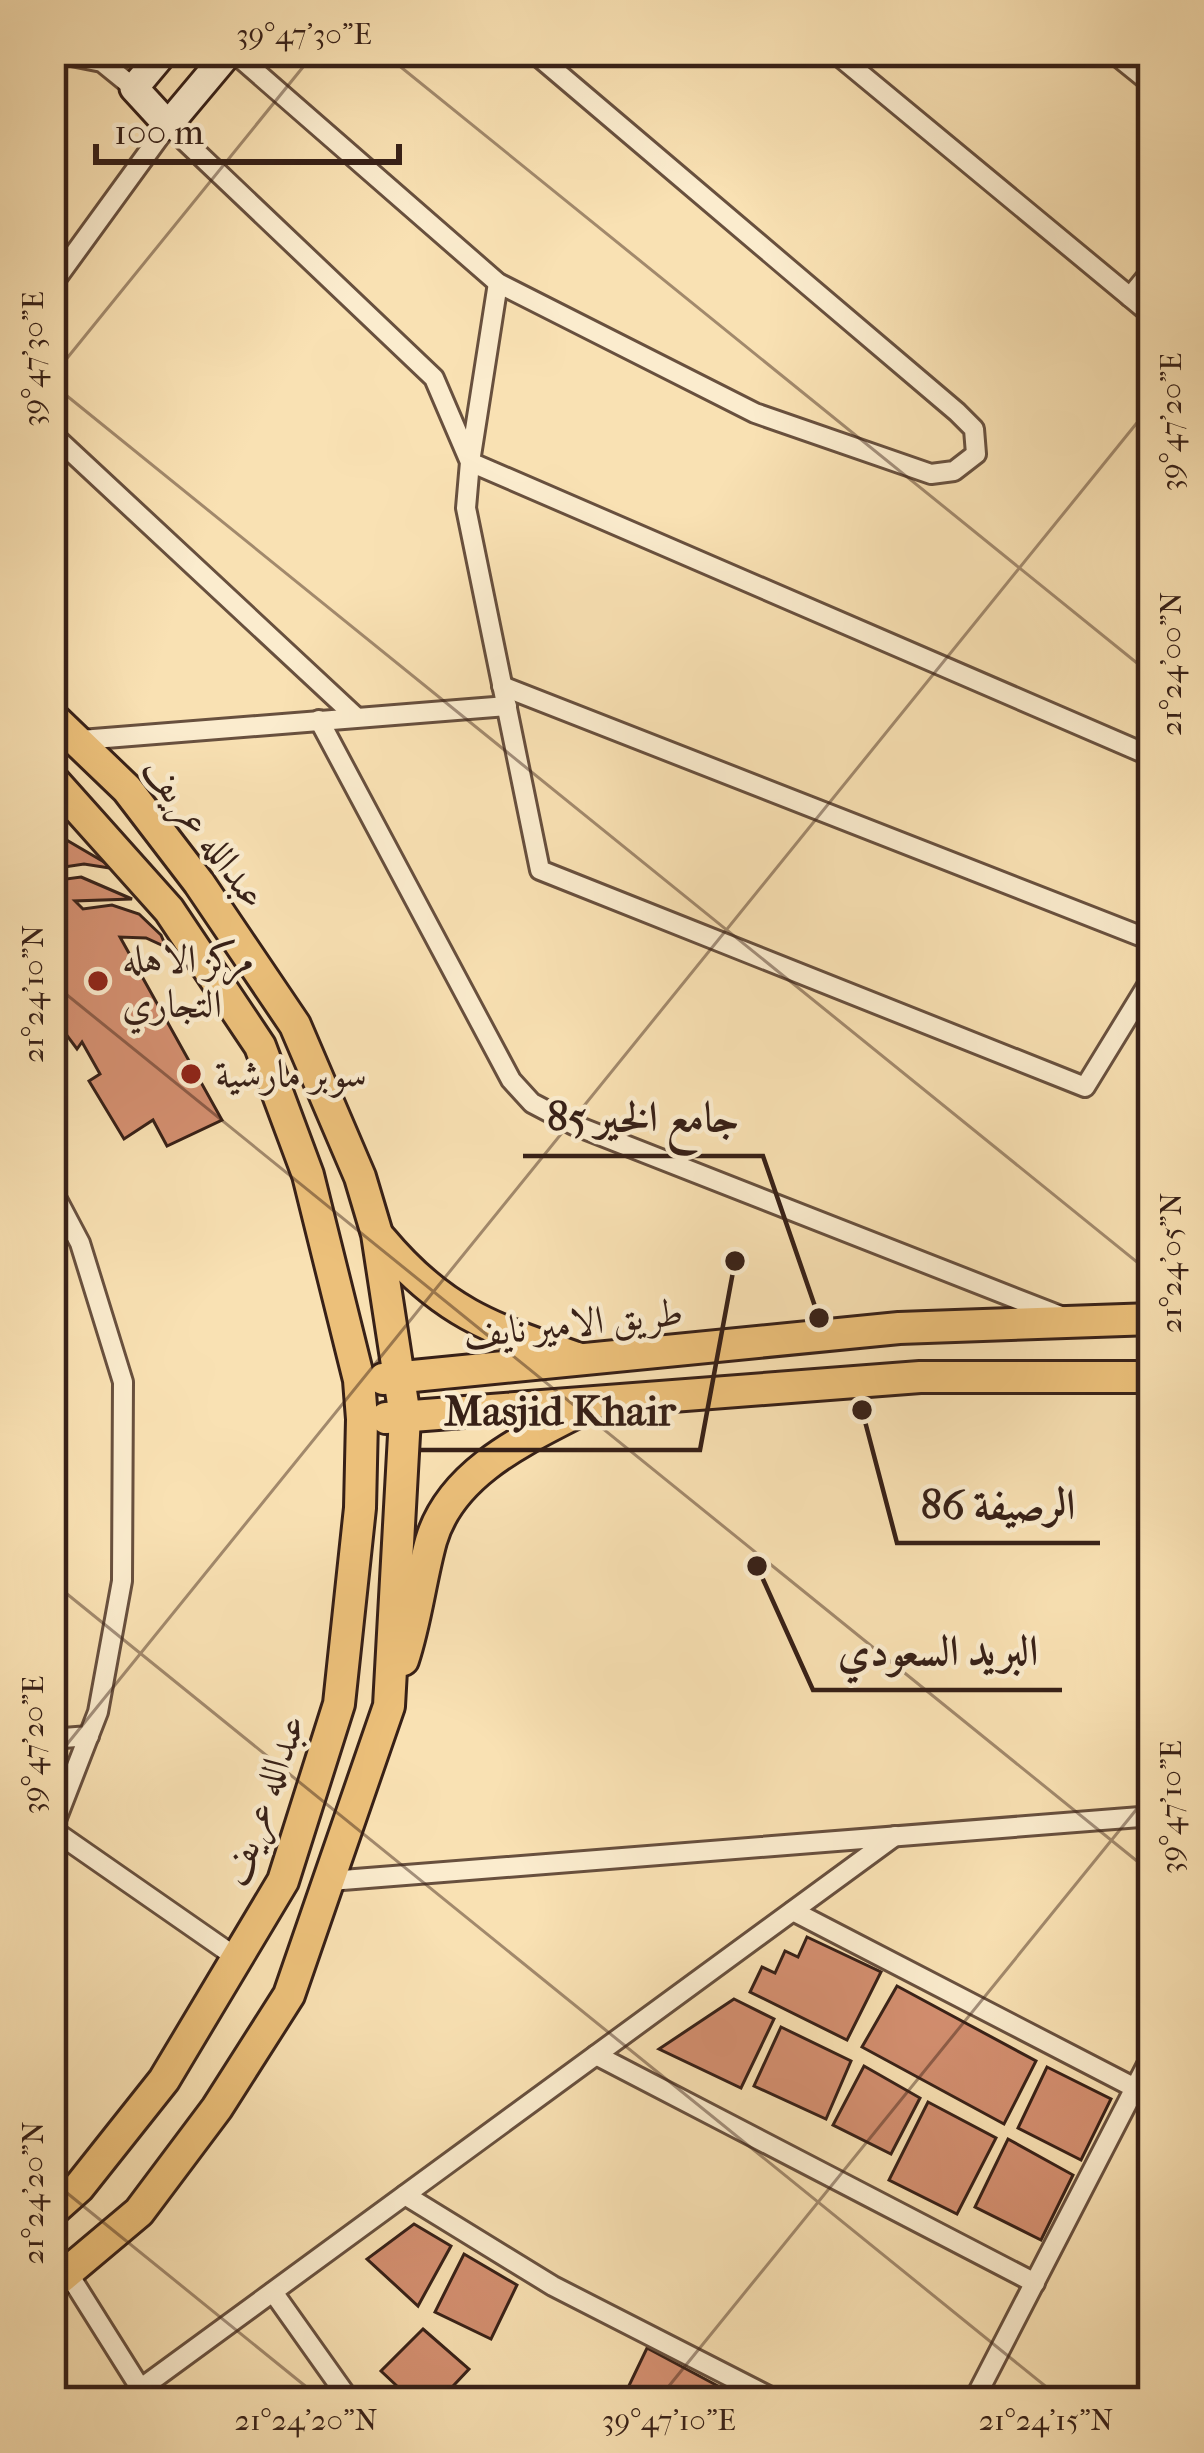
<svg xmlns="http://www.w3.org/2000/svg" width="1204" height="2453" viewBox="0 0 1204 2453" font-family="'IM FELL French Canon',Amiri,serif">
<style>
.building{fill:#d48f70;stroke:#372017;stroke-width:3}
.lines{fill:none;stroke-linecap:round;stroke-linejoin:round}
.street-casing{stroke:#68503e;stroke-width:24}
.secondary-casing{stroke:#372017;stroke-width:33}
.primary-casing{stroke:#372017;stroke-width:36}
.street{stroke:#fbecce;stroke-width:18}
.secondary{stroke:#fbecce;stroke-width:27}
.primary{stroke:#ecc07a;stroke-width:30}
.ticks{fill:none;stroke:#372017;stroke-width:3;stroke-opacity:0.45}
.poi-dot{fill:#8f2418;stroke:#fbecce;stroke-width:4.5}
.labels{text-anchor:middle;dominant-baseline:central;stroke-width:9;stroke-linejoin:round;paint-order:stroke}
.street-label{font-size:39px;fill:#372017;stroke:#fbecce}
.poi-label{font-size:39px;fill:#372017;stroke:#fbecce;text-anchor:start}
.leader{fill:none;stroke:#372017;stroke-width:4.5}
.callout-dot{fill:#372017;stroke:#fbecce;stroke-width:4.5}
.callout-label{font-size:42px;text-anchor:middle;font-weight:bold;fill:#372017;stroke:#fbecce;stroke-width:9;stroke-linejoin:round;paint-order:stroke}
.neatline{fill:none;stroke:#372017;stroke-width:4.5}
.ticks-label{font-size:30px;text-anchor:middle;fill:#372017}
</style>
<rect width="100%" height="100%" fill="#f9e1b3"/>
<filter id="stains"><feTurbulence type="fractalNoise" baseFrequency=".00167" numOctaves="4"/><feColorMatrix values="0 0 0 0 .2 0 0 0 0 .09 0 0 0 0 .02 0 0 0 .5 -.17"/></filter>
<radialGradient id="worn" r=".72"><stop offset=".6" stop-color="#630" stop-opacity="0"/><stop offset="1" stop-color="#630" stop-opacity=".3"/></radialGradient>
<g class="building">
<polygon points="51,837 63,838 116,869 84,864 51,869"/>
<polygon points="81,877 132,899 75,901 83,909 112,905 139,914 161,935 166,947 146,938 120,937 222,1120 167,1146 153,1120 124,1139 89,1081 100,1074 82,1042 77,1049 51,1014 51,881"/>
<polygon points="807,1937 881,1972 847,2040 750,1992 762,1967 775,1973 785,1951 798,1957"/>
<polygon points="897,1986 1036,2061 1004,2124 862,2047"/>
<polygon points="734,1999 774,2019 741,2088 659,2049"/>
<polygon points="781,2027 851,2061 826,2119 754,2086"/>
<polygon points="864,2066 920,2098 891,2154 833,2125"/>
<polygon points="1047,2067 1111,2099 1081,2160 1018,2128"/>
<polygon points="928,2102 996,2138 957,2214 889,2180"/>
<polygon points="1008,2139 1073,2175 1041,2240 975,2207"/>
<polygon points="414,2224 451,2246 418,2306 367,2259"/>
<polygon points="464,2254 517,2285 491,2339 435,2312"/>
<polygon points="423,2329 469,2369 438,2402 414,2402 381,2371"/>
<polygon points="647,2348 718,2386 709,2402 637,2402 624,2396"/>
</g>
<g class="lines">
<g class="street-casing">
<g id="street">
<polyline points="232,51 498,283 755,413 931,474 954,471 976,454 974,429 957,412 532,51"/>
<polyline points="833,51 1153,316"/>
<polyline points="1111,51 1153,85"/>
<polyline points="1144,51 1153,70"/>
<polyline points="51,52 102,62 134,88"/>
<polyline points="498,283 470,462 1153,757"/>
<polyline points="51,286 168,125 434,378 470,462 466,508 540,870 1085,1087 1153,976"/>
<polyline points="1130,297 1153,269"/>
<polyline points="51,433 356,717"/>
<polyline points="502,686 1153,941"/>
<polyline points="319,720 511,1080 532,1103 574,1125 1063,1317"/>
<polyline points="81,740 507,706"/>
<polyline points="51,1188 80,1243 123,1382 122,1581 98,1712 51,1833"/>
<polyline points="51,1739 89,1736"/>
<polyline points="53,1830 237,1958"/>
<polyline points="330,1881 1153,1816"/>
<polyline points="793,1911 1135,2088"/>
<polyline points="596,2055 1035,2283"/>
<polyline points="405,2195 553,2286 780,2402"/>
<polyline points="68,2273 149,2402"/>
<polyline points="273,2292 351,2402"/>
<polyline points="140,2389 895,1836"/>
<polyline points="973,2402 1153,2053"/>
</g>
</g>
<g class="secondary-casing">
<polyline id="secondary" points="165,51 134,88 168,125 230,51"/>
</g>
<g class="primary-casing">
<g id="primary">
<polyline points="51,716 127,789 199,883 295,1025 360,1177 377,1234 405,1417 389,1706 289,1995 217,2108 139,2212 51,2286"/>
<polyline points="51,778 169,910 260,1046 308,1175 359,1380 362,1419 360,1508 339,1704 283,1881 164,2080 79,2187 51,2212"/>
<path d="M381,1239c61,73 109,89 196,119"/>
<polyline points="383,1379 899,1328 1153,1319"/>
<polyline points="386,1418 920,1377 1153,1377"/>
<path d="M403,1660c13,-39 17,-79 28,-119 20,-69 94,-102 152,-132"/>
</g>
</g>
<use href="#street" class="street"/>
<use href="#secondary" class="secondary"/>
<use href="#primary" class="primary"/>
</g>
<path class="ticks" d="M381,51l772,625M1121,51l32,26M51,378l265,-327M51,383l1102,892M51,982l1102,892M51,1581l1014,821M51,1764l1102,-1361M51,2180l274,222M656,2402l497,-613"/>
<g class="poi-dot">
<circle cx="98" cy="981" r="12"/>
<circle cx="191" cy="1074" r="12"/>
</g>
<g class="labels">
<g class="street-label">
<text transform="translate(205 832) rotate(53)">عبدالله عريف</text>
<text transform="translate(573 1323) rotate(-6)">طريق الامير نايف</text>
<text transform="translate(263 1800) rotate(-70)">عبدالله عريف</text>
</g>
<g class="poi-label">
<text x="122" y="959">مركز الاهله<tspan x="122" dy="45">التجاري</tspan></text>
<text x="215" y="1074">سوبر مارشية</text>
</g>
</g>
<path class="leader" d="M819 1318L763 1156H523M735 1261L700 1450H420M862 1410L897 1543H1100M757 1566L813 1690H1062"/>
<g class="callout-dot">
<circle cx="819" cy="1318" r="12"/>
<circle cx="735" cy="1261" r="12"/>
<circle cx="862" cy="1410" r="12"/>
<circle cx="757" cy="1566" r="12"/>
</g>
<g class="callout-label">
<text x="643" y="1131">جامع الخير 85</text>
<text x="560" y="1425">Masjid Khair</text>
<text x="998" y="1519">الرصيفة 86</text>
<text x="938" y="1665">البريد السعودي</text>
</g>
<rect width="1204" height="2453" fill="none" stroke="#f9e1b3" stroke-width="132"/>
<path d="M96 144v18h303v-18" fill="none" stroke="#372017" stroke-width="6"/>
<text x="114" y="144" font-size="36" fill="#372017" stroke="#fbecce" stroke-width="9" paint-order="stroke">100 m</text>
<rect x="66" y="66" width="1072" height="2321" class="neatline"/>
<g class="ticks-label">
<text x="304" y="44">39°47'30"E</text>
<text transform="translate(33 359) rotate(-90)" y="10">39°47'30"E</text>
<text transform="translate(1171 422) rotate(-90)" y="10">39°47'20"E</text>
<text transform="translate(1171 664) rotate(-90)" y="10">21°24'00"N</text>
<text transform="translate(33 994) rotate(-90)" y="10">21°24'10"N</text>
<text transform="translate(1171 1263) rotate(-90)" y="10">21°24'05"N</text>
<text transform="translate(33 1745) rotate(-90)" y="10">39°47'20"E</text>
<text transform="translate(1171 1807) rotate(-90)" y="10">39°47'10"E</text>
<text transform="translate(33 2193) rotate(-90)" y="10">21°24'20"N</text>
<text x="306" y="2430">21°24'20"N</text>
<text x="669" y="2430">39°47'10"E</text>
<text x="1046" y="2430">21°24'15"N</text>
</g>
<rect width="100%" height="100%" filter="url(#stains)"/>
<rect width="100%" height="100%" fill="url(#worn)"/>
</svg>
